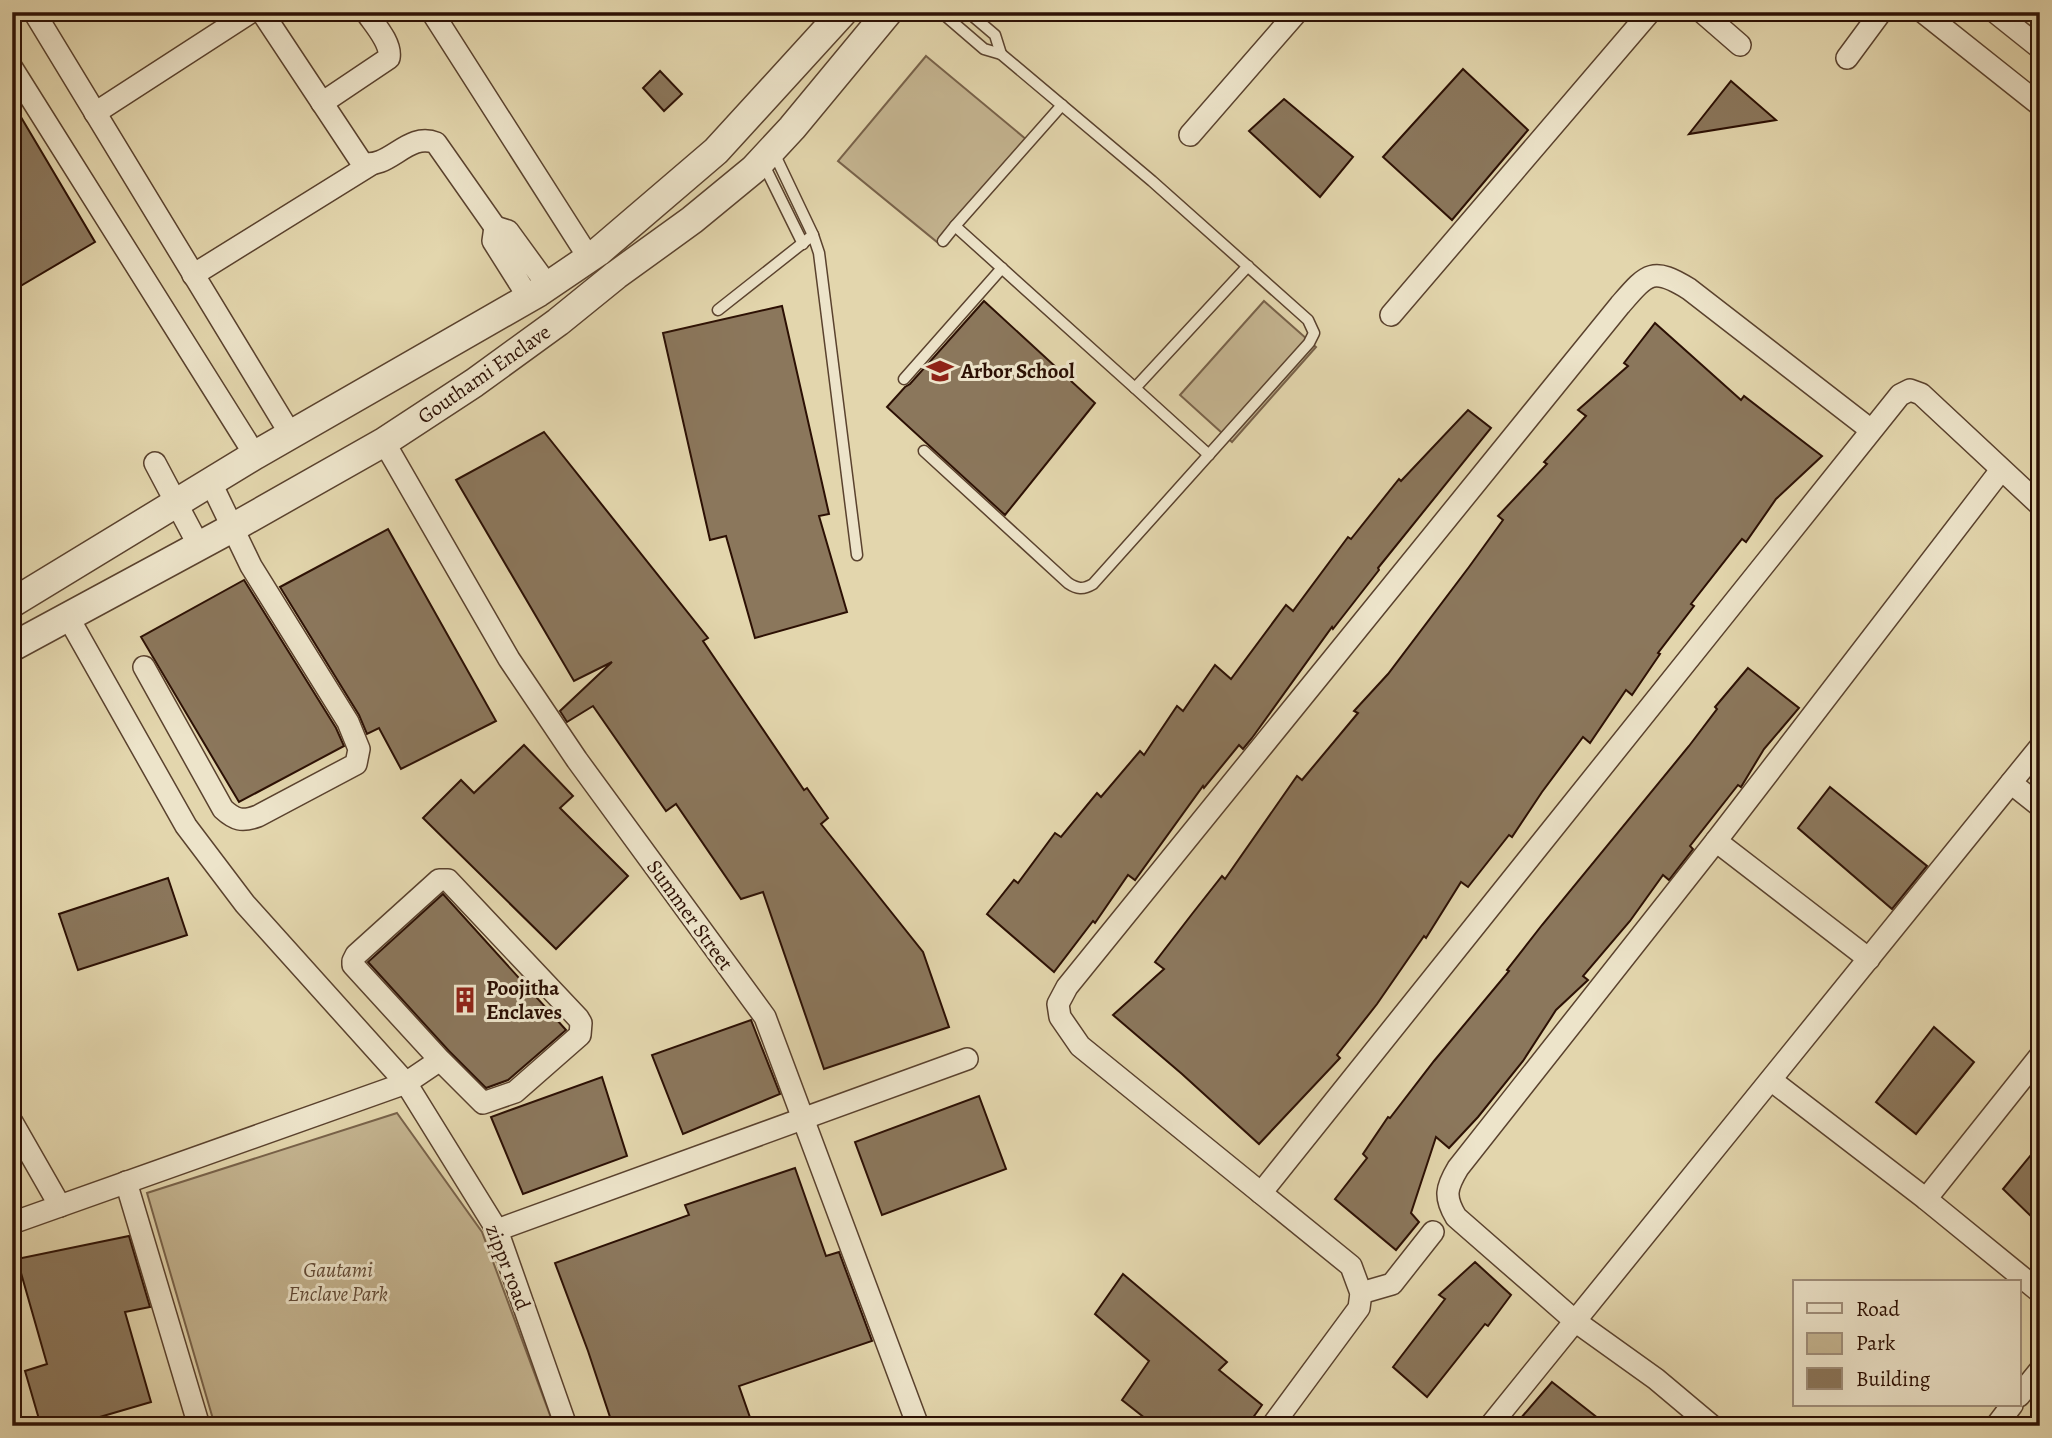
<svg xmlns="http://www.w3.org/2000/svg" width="2052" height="1438" viewBox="0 0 2052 1438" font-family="Alegreya,serif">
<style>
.green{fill:#c4b490;stroke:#78624a;stroke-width:2}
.building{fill:#8b775c;stroke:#2c1004;stroke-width:2}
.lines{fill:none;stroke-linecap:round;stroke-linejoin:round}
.service-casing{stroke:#5a422e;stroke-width:13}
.minor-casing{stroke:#5a422e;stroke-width:24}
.tertiary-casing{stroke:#5a422e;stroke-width:31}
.service{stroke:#ede4ca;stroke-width:10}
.minor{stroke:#ede4ca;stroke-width:21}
.tertiary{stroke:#ede4ca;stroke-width:28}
.labels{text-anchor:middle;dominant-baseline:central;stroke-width:6;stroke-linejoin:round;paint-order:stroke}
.poi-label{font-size:21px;font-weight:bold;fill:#2c1004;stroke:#ede4ca;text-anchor:start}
.street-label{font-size:21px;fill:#2c1004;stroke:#ede4ca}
.park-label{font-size:21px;font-style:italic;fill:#614935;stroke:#ede4ca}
</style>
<rect width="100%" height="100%" fill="#e3d6ad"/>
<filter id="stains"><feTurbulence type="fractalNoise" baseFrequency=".00286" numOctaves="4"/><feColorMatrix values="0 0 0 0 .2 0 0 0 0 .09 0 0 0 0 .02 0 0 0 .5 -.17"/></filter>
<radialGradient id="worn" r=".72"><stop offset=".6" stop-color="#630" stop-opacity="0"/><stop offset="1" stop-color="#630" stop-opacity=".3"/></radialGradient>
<g class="green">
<polygon points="926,56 1027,140 937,242 838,161"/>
<polygon points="1264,301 1316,347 1232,442 1180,395"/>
<polygon points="397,1113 482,1232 554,1426 215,1426 147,1193"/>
</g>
<g class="building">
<polygon points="1463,69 1528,130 1452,220 1383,157"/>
<polygon points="660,71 682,94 664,111 643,88"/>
<polygon points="1731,81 1776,120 1689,134"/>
<polygon points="1284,99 1353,157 1320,197 1249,131"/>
<polygon points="12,102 95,242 12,291"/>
<polygon points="984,301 1095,403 1005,515 887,407 905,387 910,384"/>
<polygon points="782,306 829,514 819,516 847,612 755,638 726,536 710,540 663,333"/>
<polygon points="1655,323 1741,400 1744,396 1822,456 1776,499 1746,542 1742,539 1691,604 1694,606 1658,653 1660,654 1632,695 1626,690 1590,743 1583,737 1542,792 1512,837 1509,835 1468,887 1461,882 1426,938 1424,936 1377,1004 1337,1055 1340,1058 1259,1144 1182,1074 1113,1015 1164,969 1155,962 1192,914 1222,876 1225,879 1297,776 1302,780 1358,713 1354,711 1388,674 1469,567 1503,520 1498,516 1547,464 1544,462 1586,416 1578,410 1628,366 1624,363"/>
<polygon points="1468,410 1491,428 1378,568 1379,570 1333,629 1332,627 1252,738 1243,749 1239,745 1204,788 1203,786 1135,880 1128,875 1095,923 1093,921 1054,972 987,914 1014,880 1018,883 1055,833 1061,837 1097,793 1101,797 1140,751 1144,755 1177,706 1183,711 1215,665 1231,679 1286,605 1293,611 1348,537 1351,539 1399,479 1401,481"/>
<polygon points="544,432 708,638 703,641 804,790 807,788 828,818 821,824 923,952 949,1027 824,1069 763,892 741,899 676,804 666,811 593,706 567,722 560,711 612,662 574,681 456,480"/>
<polygon points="388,529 496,721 401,769 379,728 367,734 359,715 280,587"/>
<polygon points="244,580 336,728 344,746 239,802 141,637"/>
<polygon points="1748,668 1799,708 1764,749 1741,787 1738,785 1690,846 1693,849 1669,880 1663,875 1630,921 1583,976 1588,980 1556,1010 1523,1061 1478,1117 1449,1148 1436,1137 1411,1213 1419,1222 1396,1250 1335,1199 1367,1158 1363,1154 1388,1117 1390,1118 1434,1061 1509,971 1507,970 1542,925 1689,746 1717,709 1715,707"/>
<polygon points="524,745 573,796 560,808 628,876 556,949 423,818 461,780 474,793"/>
<polygon points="1830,787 1927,866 1892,909 1798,828"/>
<polygon points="168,878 187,935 78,970 59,914"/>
<polygon points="443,894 566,1030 508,1080 486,1088 449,1051 368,962"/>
<polygon points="751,1020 780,1094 683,1134 652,1055"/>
<polygon points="1934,1027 1974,1062 1916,1134 1876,1102"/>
<polygon points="602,1077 627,1156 523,1194 491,1117"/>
<polygon points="979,1096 1006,1169 882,1215 855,1142"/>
<polygon points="2040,1144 2040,1225 2003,1189"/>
<polygon points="795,1168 826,1256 839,1252 872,1341 739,1386 753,1426 613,1426 588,1351 555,1263 689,1215 685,1205"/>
<polygon points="129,1236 150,1307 125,1312 151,1402 69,1426 41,1426 25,1371 47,1364 17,1259"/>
<polygon points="1475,1262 1511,1295 1488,1326 1485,1324 1427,1397 1393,1367 1445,1299 1439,1295"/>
<polygon points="1123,1274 1227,1362 1219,1370 1262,1405 1247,1426 1155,1426 1122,1400 1149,1361 1095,1314"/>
<polygon points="1552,1382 1608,1426 1514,1426"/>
</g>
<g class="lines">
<g class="service-casing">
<g id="service">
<polyline points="968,12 995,35 1001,54"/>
<polyline points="1062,105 955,226 1135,388"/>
<polyline points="774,153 813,235 819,253 857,555"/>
<polyline points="762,161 803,244"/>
<polyline points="943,241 955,226"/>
<polyline points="718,310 813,235"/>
<polyline points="904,379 1002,268"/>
<path d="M924,451l144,132c9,6 15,7 25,1l216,-241 5,-10 -6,-13 -156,-139 -151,-127 -17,-5 -43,-37"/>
<polyline points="1209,455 1135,388 1248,266"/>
</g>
</g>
<g class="minor-casing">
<g id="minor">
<polyline points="34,12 291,435"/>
<path d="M262,12l100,151c27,7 46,-32 74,-20l59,84"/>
<polyline points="432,12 589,258"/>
<polyline points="1702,12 1740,45"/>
<polyline points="1923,12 2040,105"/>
<polyline points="1995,12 2040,48"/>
<polyline points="1847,58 1881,12"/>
<polyline points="12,68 255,455"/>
<path d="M322,103l67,-45c3,-15 -15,-34 -23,-46"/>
<polyline points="95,113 251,12"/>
<polyline points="1190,135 1297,12"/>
<polyline points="193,275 370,165"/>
<polyline points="529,298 493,241 495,227 508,231 548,286"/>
<polyline points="1391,315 1650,12"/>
<polyline points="384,442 509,659 577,760 765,1017 918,1426"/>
<polyline points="155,463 199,546"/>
<polyline points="68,617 186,826 245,904 406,1083 497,1230 566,1426"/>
<path d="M144,667l79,142c12,11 19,13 35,7l98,-52 3,-15 -11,-27 -97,-156 -40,-83"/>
<polyline points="2011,783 2040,806"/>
<polyline points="1716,841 1869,959"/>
<polyline points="2040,1056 1926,1199 2040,1292"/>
<polyline points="1771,1080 1926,1199"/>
<polyline points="12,1122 60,1206"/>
<polyline points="126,1182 199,1426"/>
<polyline points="1261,1193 1900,395 1910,390 1921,394 2040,505"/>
<polyline points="12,1223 406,1083 440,1060 353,965 353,961 356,955 439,880 448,880 578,1018 581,1023 580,1035 515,1092 483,1103 440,1060"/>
<polyline points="497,1230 967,1059"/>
<polyline points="1361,1293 1392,1284 1433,1232"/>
<polyline points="2019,1396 2040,1370"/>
<path d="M1272,1426l87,-118 2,-15 -10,-27 -271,-220 -20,-29 -2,-13 9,-17 553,-682c27,-31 32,-39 69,-16l182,141"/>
<polyline points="1490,1426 2040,747"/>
<path d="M1712,1426l-56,-47 -81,-58 -119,-104c-12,-20 -10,-29 2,-49l258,-327 285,-371"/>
<polyline points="1996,1426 2012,1405"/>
</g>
</g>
<g class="tertiary-casing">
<g id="tertiary">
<polyline points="12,603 255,455 539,292 598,252 716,151 843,12"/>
<polyline points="12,647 234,527 384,442 474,383 558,322 616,275 692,220 754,169 792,128 888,12"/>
</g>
</g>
<use href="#service" class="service"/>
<use href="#minor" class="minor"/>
<use href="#tertiary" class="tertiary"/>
</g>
<defs>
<g id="school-bare" transform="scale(2.1)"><path d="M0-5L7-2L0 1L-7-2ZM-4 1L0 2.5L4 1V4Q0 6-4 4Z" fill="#8f2418" stroke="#ede4ca" stroke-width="2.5" paint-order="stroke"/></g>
<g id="building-bare" transform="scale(2.1)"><path d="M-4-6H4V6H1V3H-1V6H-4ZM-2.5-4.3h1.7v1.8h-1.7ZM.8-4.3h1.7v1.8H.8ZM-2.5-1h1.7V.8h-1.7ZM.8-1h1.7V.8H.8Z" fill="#8f2418" stroke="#ede4ca" stroke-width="2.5" paint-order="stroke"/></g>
</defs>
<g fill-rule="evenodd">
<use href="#school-bare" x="940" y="371"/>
<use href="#building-bare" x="465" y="1000"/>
</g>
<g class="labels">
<g class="poi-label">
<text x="961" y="371">Arbor School</text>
<text x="486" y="988">Poojitha<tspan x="486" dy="24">Enclaves</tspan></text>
</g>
<g class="street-label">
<text transform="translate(484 374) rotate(-35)">Gouthami Enclave</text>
<text transform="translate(690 915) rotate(54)">Summer Street</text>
<text transform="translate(508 1267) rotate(69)">zippr road</text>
</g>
<g class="park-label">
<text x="338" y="1270">Gautami<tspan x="338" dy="24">Enclave Park</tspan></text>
</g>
</g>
<rect width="2052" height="1438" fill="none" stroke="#e3d6ad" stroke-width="42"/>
<rect x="14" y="14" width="2024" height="1410" fill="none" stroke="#2c1004" stroke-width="3.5"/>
<rect x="21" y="21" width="2010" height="1396" fill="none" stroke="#2c1004" stroke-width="2"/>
<rect x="1793" y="1280" width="228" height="126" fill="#ede4ca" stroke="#a08f7b" stroke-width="2"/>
<rect x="1807" y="1303" width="35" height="10" fill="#ede4ca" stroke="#a08f7b" stroke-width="2"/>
<text x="1856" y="1316" font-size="21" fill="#2c1004">Road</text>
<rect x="1807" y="1333" width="35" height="21" fill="#c4b490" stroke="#a08f7b" stroke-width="2"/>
<text x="1856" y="1350" font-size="21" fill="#2c1004">Park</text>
<rect x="1807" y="1368" width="35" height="21" fill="#8b775c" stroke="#a08f7b" stroke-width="2"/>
<text x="1856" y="1386" font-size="21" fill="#2c1004">Building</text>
<rect width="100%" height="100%" filter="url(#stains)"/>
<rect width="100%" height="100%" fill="url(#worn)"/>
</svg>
